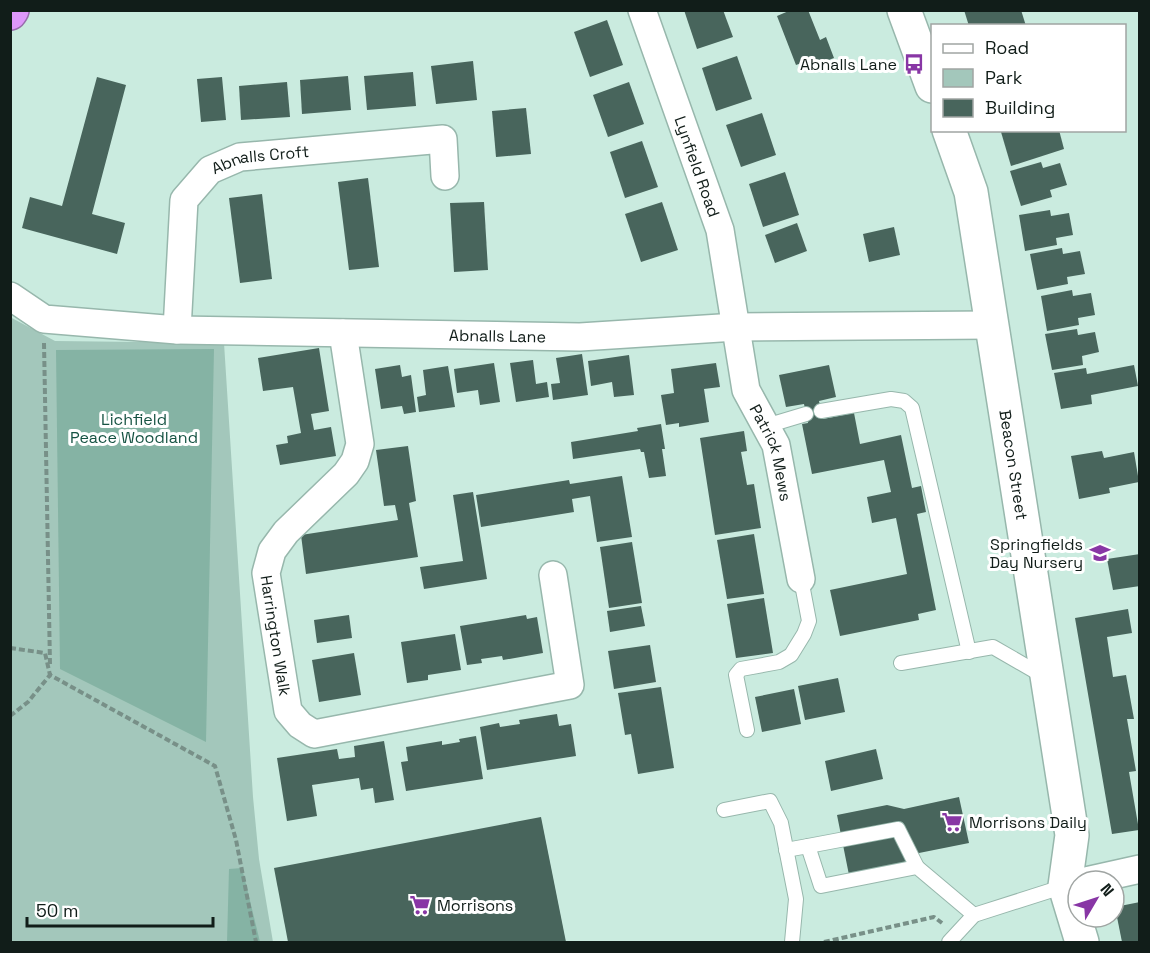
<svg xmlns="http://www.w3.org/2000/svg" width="1150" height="953" viewBox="0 0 1150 953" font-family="'Space Grotesk',sans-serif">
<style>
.green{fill:#a3c7bb}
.forest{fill:#85b3a4}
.building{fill:#48655c}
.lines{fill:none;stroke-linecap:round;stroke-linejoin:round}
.lane-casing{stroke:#97b7ac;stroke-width:16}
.street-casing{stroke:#97b7ac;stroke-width:30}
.secondary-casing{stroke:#97b7ac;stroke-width:36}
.highway-casing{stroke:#966cab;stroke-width:36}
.path{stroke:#789088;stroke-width:4;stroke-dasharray:6 3;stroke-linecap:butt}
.lane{stroke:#fff;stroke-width:14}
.street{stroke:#fff;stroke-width:27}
.secondary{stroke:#fff;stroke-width:33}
.highway{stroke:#de97fa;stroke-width:33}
.labels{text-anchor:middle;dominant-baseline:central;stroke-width:6;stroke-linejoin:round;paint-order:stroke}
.poi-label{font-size:16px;fill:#111d19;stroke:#fff;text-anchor:end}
.street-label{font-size:16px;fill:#111d19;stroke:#fff}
.park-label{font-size:16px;fill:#165343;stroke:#fff}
</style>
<rect width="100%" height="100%" fill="#caebdf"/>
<polygon class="green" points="10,317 55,341 224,343 253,797 259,859 273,942 11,942"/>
<g class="forest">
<polygon points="214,349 206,742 60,669 56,350"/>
<polygon points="242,868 260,942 227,942 229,869"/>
</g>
<g class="building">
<polygon points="684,10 723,10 733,37 697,49"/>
<polygon points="791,10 808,10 820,40 826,37 834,58 810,67 807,61 796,65 777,16"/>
<polygon points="964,10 1021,10 1026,26 969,26"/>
<polygon points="607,20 623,65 590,77 574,32"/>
<polygon points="737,56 752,99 716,111 702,68"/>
<polygon points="473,61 477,100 436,104 431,66"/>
<polygon points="413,72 416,106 367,110 364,76"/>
<polygon points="348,76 351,110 302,114 300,80"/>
<polygon points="97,77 126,85 92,214 125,223 117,254 22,228 30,197 62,206"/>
<polygon points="222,77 226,120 201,122 197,79"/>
<polygon points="287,82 290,117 241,120 239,86"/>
<polygon points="629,82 644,124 608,137 593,95"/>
<polygon points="526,108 531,154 496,157 492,111"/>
<polygon points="762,113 776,155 741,167 726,125"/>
<polygon points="1005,130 1059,130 1064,149 1011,166 1001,132"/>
<polygon points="642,141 658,187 625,198 610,152"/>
<polygon points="1041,162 1043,168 1060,163 1067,185 1050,190 1052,197 1021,206 1010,171"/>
<polygon points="785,172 799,215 763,227 749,184"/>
<polygon points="368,178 379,267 349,270 338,182"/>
<polygon points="262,194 272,279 240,283 229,198"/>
<polygon points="484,202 488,270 454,272 450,203"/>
<polygon points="662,202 678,250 641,262 625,214"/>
<polygon points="1050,210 1051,216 1069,213 1073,235 1056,238 1057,245 1025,251 1019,215"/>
<polygon points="797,223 807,251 775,263 765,235"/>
<polygon points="894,227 900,255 869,262 863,234"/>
<polygon points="1062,248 1063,254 1080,251 1085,274 1067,277 1068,284 1037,290 1030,254"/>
<polygon points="1072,290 1073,296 1091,293 1095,315 1078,318 1079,325 1047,331 1041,296"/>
<polygon points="1077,329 1078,335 1095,332 1099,352 1082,356 1083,365 1052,370 1045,334"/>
<polygon points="319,348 329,411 311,414 314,430 331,427 336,456 280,465 276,445 288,443 287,436 301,433 293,387 263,391 258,358"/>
<polygon points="582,354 588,395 553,400 551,384 560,383 556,358"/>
<polygon points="629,355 634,395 614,397 612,382 591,386 588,361"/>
<polygon points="533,360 536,384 547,382 549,397 516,402 510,363"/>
<polygon points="494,363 500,402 480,405 478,390 457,393 454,369"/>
<polygon points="716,363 720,387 704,389 709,422 679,427 679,423 666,425 661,395 674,393 671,369"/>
<polygon points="400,365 402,377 411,375 416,412 404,414 402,406 381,409 375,369"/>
<polygon points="829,365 836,397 819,401 823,419 854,413 860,444 901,435 912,488 921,486 926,512 917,514 936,610 918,614 919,620 840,636 830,590 907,574 896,518 872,523 867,497 891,492 884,460 812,474 802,424 808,423 804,404 786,407 779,375"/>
<polygon points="1134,365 1138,386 1091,395 1092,404 1061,409 1054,373 1086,368 1087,374"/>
<polygon points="448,366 455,407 419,412 417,397 426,395 423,370"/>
<polygon points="661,424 665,449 662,449 666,476 649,478 644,452 641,452 640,449 573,459 571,442 638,431 637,428"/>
<polygon points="744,431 747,451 741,452 747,485 754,484 761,528 715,535 700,438"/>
<polygon points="408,446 416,501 409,503 418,557 306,574 301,535 398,520 395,505 384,506 376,450"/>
<polygon points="1102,451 1104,458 1134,452 1139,482 1109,488 1110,493 1079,499 1071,456"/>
<polygon points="622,476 632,537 597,542 590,496 572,499 574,512 481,527 476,495 569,480 570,484"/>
<polygon points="473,492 487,579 424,589 420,567 463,561 453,495"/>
<polygon points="754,534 764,594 727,599 717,540"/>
<polygon points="632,542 642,603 609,608 600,547"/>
<polygon points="1140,554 1140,586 1113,590 1107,559"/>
<polygon points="764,598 773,653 736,658 727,604"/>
<polygon points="641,606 645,626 610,632 607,611"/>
<polygon points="1128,609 1132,633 1107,637 1113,677 1126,675 1134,719 1127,719 1136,771 1129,772 1139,830 1112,834 1075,618"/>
<polygon points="349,615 352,638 317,643 314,620"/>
<polygon points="526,615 527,619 537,617 543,653 503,660 502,656 481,659 482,663 467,665 460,626"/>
<polygon points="455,634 461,670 428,675 428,680 407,683 401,642"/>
<polygon points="650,645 656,682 614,689 608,651"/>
<polygon points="354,653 361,695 319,702 312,660"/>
<polygon points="838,678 845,712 805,720 798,686"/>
<polygon points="661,687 674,768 638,774 631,734 625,735 618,693"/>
<polygon points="794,689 801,724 762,732 755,697"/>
<polygon points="557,714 559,726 571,724 576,756 487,770 480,727 499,723 500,727 520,724 519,720"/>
<polygon points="476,736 483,779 406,791 401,762 408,761 406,747 442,741 442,745 460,742 459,739"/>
<polygon points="384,741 394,800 375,803 373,788 361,790 359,778 312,785 317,816 287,821 277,758 337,749 339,759 355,757 354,746"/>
<polygon points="876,749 883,779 831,791 825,761"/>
<polygon points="959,797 969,843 919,853 901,864 849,875 837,815 887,805 904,809"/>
<polygon points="541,817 566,942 288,942 274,868"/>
<polygon points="1140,902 1140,942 1122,942 1115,907"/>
</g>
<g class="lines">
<g class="lane-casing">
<g id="lane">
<polyline points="821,411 891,399 904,401 912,408 969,652"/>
<polyline points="766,426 806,414"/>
<polyline points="901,663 993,647 1045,677"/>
<polyline points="747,730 736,675 741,669 779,662 791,655 804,634 809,621 801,579"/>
<polyline points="724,810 770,801 781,823 796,899 792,942"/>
<polyline points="808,846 898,829 917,867"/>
<polyline points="786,850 808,846 821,886 917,867 974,915"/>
<polyline points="949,942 974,915 1065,886"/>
</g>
</g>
<g class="street-casing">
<g id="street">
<path id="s1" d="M642,10l78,220 26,160 30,55 25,134"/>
<path id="s2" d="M10,296l34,23 133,11 403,7 156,-10 255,-2"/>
<path id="s3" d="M177,330l7,-130 26,-30 30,-13 203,-18 2,37"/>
<path id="s4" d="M343,333l17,111 -5,17 -9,13 -60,58 -14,19 -6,22 22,138 12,14 14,9 256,-49 -17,-110"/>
<polyline points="1086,881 1140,869"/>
</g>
</g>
<g class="secondary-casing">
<g id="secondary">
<polyline points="904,10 932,86"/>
<path id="s5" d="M949,130l22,62 101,643 -7,51 17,56"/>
</g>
</g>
<g class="highway-casing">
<polyline id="highway" points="10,13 12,10"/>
</g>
<g class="path">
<polyline points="44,343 50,665"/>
<polyline points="10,648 45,653 50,675 215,766 236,840 256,942"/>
<polyline points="10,716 28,702 50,675 50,673"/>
<polyline points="824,942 934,917 942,923"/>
</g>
<use href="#lane" class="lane"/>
<use href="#street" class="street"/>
<use href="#secondary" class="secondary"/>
<use href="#highway" class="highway"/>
</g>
<defs>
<g id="bus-bare" transform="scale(1.62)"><path d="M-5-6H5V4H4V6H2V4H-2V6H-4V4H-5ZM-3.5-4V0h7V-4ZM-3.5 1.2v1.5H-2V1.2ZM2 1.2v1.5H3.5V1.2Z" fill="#8836a5" stroke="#fff" stroke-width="2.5" paint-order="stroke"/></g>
<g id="school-bare" transform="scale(1.62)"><path d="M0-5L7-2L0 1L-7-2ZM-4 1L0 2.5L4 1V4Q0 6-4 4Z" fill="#8836a5" stroke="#fff" stroke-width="2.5" paint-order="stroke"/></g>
<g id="supermarket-bare" transform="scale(1.62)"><path d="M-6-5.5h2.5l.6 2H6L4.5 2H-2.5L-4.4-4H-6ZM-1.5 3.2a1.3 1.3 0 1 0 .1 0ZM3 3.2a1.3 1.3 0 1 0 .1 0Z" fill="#8836a5" stroke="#fff" stroke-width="2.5" paint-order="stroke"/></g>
</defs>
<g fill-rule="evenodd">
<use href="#bus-bare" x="914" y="64"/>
<use href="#school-bare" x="1100" y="553"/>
<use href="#supermarket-bare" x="952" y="822"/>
<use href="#supermarket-bare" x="420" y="905"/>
</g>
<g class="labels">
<g class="poi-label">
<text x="897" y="64">Abnalls Lane</text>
<text x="1083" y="544">Springfields<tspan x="1083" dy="18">Day Nursery</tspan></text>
<text x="969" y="822" text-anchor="start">Morrisons Daily</text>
<text x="437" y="905" text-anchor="start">Morrisons</text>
</g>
<g class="street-label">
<text stroke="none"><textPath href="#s3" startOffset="222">Abnalls Croft</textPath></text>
<text stroke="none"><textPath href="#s1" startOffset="166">Lynfield Road</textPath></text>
<text stroke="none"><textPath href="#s2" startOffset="495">Abnalls Lane</textPath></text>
<text stroke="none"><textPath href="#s1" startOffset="464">Patrick Mews</textPath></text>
<text stroke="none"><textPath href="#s5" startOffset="342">Beacon Street</textPath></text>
<text stroke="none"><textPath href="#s4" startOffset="339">Harrington Walk</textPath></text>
</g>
<g class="park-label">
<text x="134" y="419">Lichfield<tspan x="134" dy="18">Peace Woodland</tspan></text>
</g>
</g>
<rect width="1150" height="953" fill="none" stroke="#111d19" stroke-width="24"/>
<rect x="931" y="24" width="195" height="108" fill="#ffffff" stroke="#a0a5a3" stroke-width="1.5"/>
<rect x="943" y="44" width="30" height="9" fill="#ffffff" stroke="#a0a5a3" stroke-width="1.5"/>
<text x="985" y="54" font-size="18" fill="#111d19">Road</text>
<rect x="943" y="69" width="30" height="18" fill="#a3c7bb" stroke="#a0a5a3" stroke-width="1.5"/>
<text x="985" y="84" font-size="18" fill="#111d19">Park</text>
<rect x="943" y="99" width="30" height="18" fill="#48655c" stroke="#a0a5a3" stroke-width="1.5"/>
<text x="985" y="114" font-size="18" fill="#111d19">Building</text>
<g transform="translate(1096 899) rotate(51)"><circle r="28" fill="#ffffff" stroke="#a0a5a3" stroke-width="1.5"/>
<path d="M0-4.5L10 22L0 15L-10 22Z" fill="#8836a5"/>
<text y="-9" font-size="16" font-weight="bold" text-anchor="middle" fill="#111d19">N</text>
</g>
<path d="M27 917v9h186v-9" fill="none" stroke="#111d19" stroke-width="3"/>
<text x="36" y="917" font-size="18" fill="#111d19" stroke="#ffffff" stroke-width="4.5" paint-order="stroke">50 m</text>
</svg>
